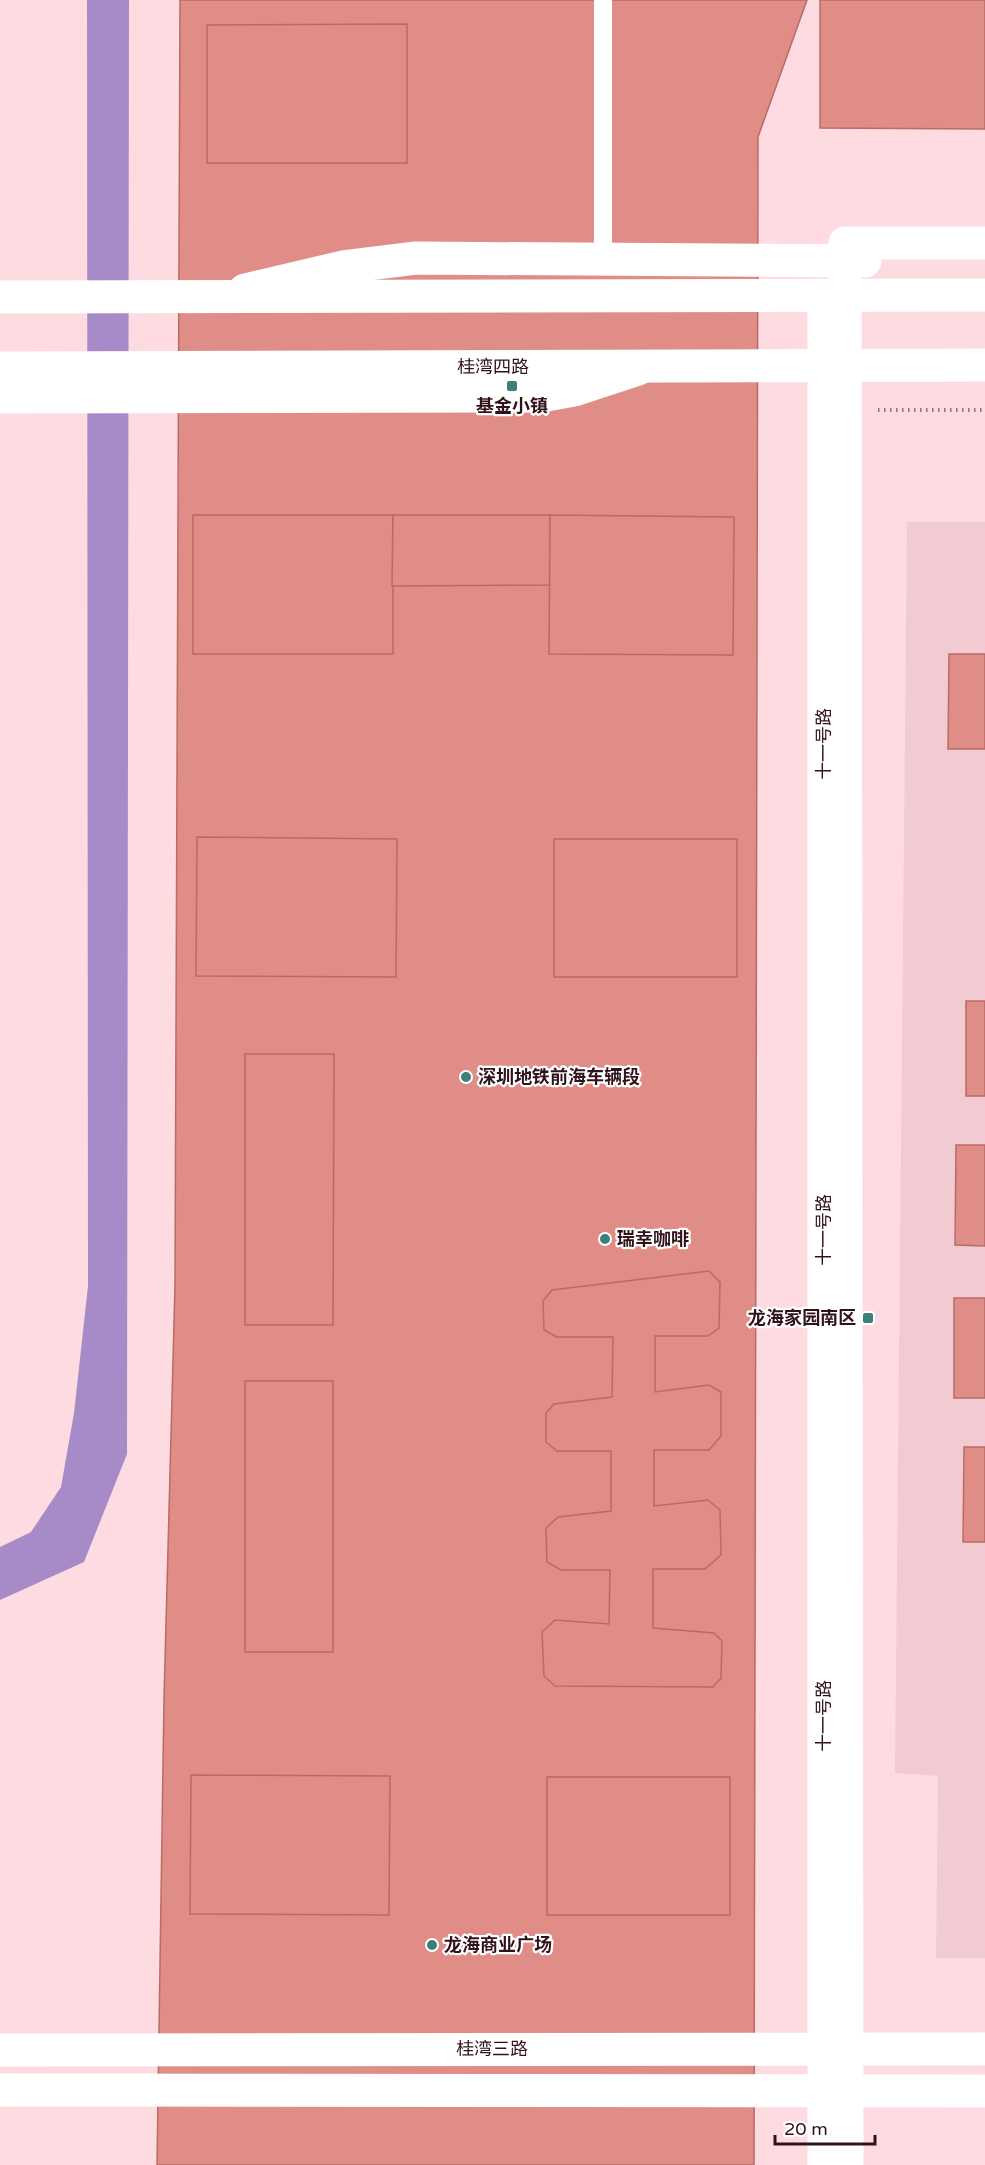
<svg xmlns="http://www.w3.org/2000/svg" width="985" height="2165" viewBox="0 0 985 2165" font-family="'Varela Round','Noto Sans SC',sans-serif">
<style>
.built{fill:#f2cbd2}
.water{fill:#a78bc8}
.building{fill:#df8d86;stroke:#b96b65;stroke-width:1.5}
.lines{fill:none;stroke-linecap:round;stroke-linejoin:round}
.path{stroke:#937279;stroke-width:4;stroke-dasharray:1.5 4.5;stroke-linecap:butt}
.lane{stroke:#fff;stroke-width:18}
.street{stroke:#fff;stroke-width:33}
.secondary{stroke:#fff;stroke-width:33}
.primary{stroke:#fff;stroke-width:33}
.poi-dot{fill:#3b8179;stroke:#fff;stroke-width:2}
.labels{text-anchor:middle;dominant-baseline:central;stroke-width:4.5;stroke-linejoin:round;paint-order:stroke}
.street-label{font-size:18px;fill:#31121a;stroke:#fff}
.poi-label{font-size:18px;font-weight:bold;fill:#31121a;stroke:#fff;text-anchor:start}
</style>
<rect width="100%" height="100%" fill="#fedbe1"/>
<polygon class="built" points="907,522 985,522 985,1958 936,1958 938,1776 895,1773"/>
<polygon class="water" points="87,0 129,0 127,1454 84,1562 0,1600 0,1547 31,1532 61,1487 74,1413 88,1286"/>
<g class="building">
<polygon points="180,0 807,0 758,137 754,2165 157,2165 164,1699 175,1285"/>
<polygon points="820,0 985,0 985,129 820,128"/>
<polygon points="407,24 407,163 207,163 207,25"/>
<rect x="193" y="515" width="200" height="139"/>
<polygon points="393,515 550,515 550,585 392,586"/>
<polygon points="550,515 734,517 733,655 549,654"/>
<polygon points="949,654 985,654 985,749 948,749"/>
<polygon points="197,837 397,839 396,977 196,976"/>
<rect x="554" y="839" width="183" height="138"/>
<rect x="966" y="1001" width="19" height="95"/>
<polygon points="245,1054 334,1054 333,1325 245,1325"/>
<polygon points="956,1145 985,1145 985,1246 955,1245"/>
<polygon points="709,1271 720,1282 719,1328 708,1336 655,1336 655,1392 709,1385 721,1392 721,1436 709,1450 654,1450 654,1506 708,1500 720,1510 721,1555 705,1569 653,1569 653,1628 714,1633 722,1641 721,1678 713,1687 555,1686 544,1676 542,1632 555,1620 609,1624 610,1570 561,1570 547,1562 546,1528 558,1517 611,1511 611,1451 557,1451 546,1442 546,1413 554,1404 612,1397 613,1337 557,1337 544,1330 543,1301 552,1290"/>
<rect x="954" y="1298" width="31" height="100"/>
<rect x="245" y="1381" width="88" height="271"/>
<polygon points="964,1447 985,1447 985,1542 963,1542"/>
<polygon points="191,1775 390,1776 389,1915 190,1914"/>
<rect x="547" y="1777" width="183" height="138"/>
</g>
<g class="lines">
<polyline class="path" points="878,410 985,410"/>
<polyline class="lane" points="603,258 603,0"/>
<g class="street">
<polyline points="245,290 343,267 416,258 865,261"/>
<polyline points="0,397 541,396 574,390 638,369"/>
<polyline points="847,2165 845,243 985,243"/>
</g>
<g class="secondary">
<polyline points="0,2050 985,2049"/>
<polyline points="0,2090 985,2091"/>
<polyline points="824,2165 824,296"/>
</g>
<g class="primary">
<polyline points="0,297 985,295"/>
<polyline points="0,368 985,365"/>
</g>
</g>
<g class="poi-dot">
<rect x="506" y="380" width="12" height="12" rx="3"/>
<circle cx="466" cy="1077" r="6"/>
<circle cx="605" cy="1239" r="6"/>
<rect x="862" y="1312" width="12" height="12" rx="3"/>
<circle cx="432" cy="1945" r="6"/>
</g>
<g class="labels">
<g class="street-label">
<text x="493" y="367">桂湾四路</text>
<text transform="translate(824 744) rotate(-90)">十一号路</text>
<text transform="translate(824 1230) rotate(-90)">十一号路</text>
<text transform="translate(824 1716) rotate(-90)">十一号路</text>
<text x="492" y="2049">桂湾三路</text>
</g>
<g class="poi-label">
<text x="512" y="406" text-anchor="middle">基金小镇</text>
<text x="478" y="1077">深圳地铁前海车辆段</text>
<text x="617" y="1239">瑞幸咖啡</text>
<text x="856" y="1318" text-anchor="end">龙海家园南区</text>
<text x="444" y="1945">龙海商业广场</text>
</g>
</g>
<path d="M775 2135v9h100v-9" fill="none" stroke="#31121a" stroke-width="3"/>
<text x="784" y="2135" font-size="18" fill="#31121a" stroke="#ffffff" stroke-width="4.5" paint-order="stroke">20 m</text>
</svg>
